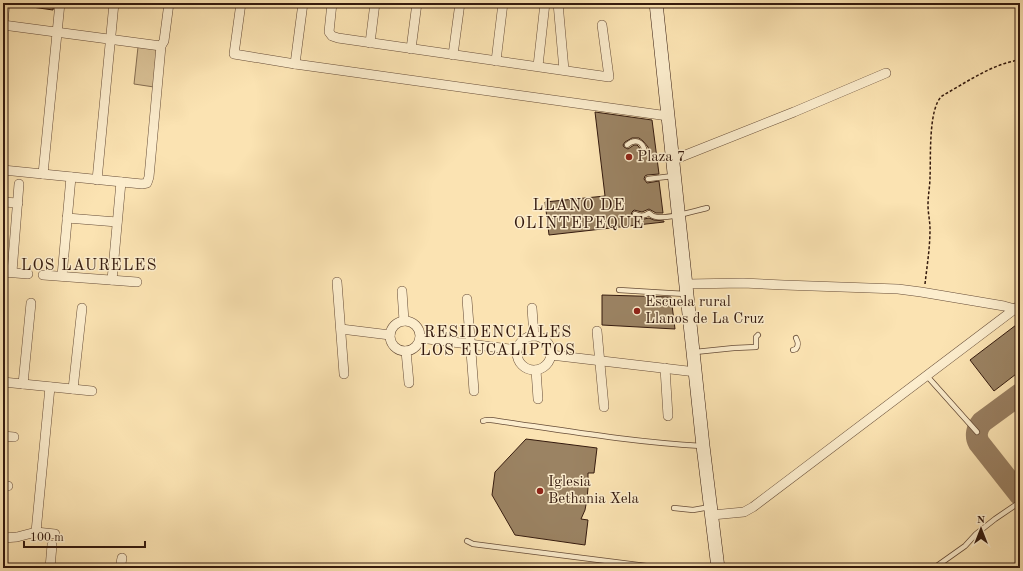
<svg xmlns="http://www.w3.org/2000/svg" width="1023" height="571" viewBox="0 0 1023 571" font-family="'Old Standard TT',serif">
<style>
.green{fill:#d9c196;stroke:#866e52}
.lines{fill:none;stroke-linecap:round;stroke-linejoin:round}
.taxiway{stroke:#987e60;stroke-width:22}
.building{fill:#9b8363;stroke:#341a0e;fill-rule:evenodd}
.service-casing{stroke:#664c37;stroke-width:6}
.minor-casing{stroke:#664c37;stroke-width:10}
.secondary-casing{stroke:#341a0e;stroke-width:14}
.path{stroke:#341a0e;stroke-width:1.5;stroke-dasharray:3 2;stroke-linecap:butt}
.service{stroke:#fcedcd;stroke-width:4.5}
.minor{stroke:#fcedcd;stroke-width:9}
.secondary{stroke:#fcedcd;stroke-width:13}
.poi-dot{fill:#8f2418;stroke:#fcedcd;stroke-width:1.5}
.labels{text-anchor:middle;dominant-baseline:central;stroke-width:3;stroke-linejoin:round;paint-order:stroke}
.poi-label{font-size:15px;fill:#341a0e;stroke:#fcedcd;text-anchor:start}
.neighbourhood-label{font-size:16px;letter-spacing:1px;fill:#341a0e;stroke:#fcedcd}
</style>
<rect width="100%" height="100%" fill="#fbe3b2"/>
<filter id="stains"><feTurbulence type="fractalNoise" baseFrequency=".005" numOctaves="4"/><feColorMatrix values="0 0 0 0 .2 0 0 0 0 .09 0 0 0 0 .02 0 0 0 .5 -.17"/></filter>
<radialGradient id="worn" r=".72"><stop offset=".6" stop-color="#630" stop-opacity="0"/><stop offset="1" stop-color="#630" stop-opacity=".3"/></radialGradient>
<polygon class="green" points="138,47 158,49 154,87 134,84"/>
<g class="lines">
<path class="taxiway" d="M1020,394l-38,28c-5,6 -7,14 -3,21l41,52"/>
</g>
<g class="building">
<polygon points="32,3 54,3 53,10 32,7"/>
<path d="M595,112l57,8 7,54 -12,1 -2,1 -1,3 3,4 12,-2 4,32h-7l-7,-4 -7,3 -8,-2 -2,2 -1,3 2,2 4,2h7l5,-1 5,2 10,1v1l-115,13 -4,-33 60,-6zM632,138h7l4,3 5,6 1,6 -2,2 -3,1 -1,-1 -4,-8 -2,-2h-3l-6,4 -4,-2 -1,-2 2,-3z"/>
<polygon points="602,295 671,297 675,329 602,325"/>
<polygon points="1020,322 1020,371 994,391 970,360"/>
<polygon points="526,439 597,448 594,473 588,473 588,488 587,499 585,510 581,519 588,520 585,545 515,535 492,495 495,472"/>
</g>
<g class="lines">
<g class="service-casing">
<g id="service">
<path d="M627,145c8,-7 16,-4 18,7"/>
<polyline points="648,179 673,176"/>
<path d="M635,214c4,2 9,3 14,-1 2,2 5,4 8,4 13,2 37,-6 50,-9"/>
<polyline points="619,290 668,293 686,294"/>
<path d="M793,350l3,-1c3,-4 2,-7 0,-11"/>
<polyline points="695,352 734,348 756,347 756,337 758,335"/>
<polyline points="927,376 977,432"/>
<path d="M483,421l3,-1h5c70,10 140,22 211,26"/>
<polyline points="674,508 693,510 710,507"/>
<polyline points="467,541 473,544 662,568"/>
<polyline points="934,568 965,546 976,534 995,519 1020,502"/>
</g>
</g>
<g class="minor-casing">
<g id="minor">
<polyline points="241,3 234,54 295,64 668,116"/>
<polyline points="332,3 329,32 332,36 338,38 609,77 602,25"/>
<polyline points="558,3 564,70"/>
<polyline points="3,23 5,3"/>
<polyline points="3,25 161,46"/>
<polyline points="370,43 375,3"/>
<polyline points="411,49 417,3"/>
<polyline points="453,55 460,3"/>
<polyline points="496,61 503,3"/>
<polyline points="295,64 303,3"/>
<polyline points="538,66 545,3"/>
<polyline points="673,160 794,112 886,73"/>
<polyline points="3,170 142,184 147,183 149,177 161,46 164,41 169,3"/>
<polyline points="43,174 60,3"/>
<polyline points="97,180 114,3"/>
<polyline points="3,202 18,203"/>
<polyline points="67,218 117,222"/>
<polyline points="3,272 28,274"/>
<polyline points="12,272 19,184"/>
<polyline points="43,275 137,282"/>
<polyline points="62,276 71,177"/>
<polyline points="112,280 121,182"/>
<polyline points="337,282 344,374"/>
<polyline points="687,284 743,283 784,285 898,289 921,292 1004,306 1015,309"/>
<polyline points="402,291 404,321"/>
<polyline points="467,299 474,391"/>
<polyline points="532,308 534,336"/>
<circle cx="405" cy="336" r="15"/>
<polyline points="341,329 390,335"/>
<polyline points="597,331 604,407"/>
<circle cx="534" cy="353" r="17"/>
<polyline points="420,338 517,350"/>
<polyline points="406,351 409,383"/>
<polyline points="551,355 696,372"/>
<polyline points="665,368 668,416"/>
<polyline points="536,370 538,399"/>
<polyline points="3,382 92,391"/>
<polyline points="23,384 31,303"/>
<polyline points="73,389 82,308"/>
<polyline points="3,436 14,437"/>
<polyline points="3,486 8,486"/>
<polyline points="712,515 744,512 753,507 1020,305"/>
<polyline points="36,532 50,387"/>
<polyline points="3,538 17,537 36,532 55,534"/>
<polyline points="50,568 52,545"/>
<polyline points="120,568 122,558"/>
</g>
</g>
<g class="secondary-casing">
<polyline id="secondary" points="656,3 703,446 718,568"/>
</g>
<path class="path" d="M925,284c2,-18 5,-36 5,-55 0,-8 -2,-16 -2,-24 0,-10 2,-19 2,-28 1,-18 -2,-69 12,-81 23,-13 52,-33 78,-36"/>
<use href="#service" class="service"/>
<use href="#minor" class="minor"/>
<use href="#secondary" class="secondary"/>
</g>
<g class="poi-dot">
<circle cx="629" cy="157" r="4"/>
<circle cx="637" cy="311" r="4"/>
<circle cx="540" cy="491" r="4"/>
</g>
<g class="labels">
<g class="poi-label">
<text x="637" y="157">Plaza 7</text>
<text x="645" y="302">Escuela rural<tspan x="645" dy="17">Llanos de La Cruz</tspan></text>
<text x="548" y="482">Iglesia<tspan x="548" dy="17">Bethania Xela</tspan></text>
</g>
<g class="neighbourhood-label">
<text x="579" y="206">LLANO DE<tspan x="579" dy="18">OLINTEPEQUE</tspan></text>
<text x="89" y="266">LOS LAURELES</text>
<text x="498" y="333">RESIDENCIALES<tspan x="498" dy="18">LOS EUCALIPTOS</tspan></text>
</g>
</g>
<rect width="1023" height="571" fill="none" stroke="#fbe3b2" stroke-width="16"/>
<rect x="4" y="4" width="1015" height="563" fill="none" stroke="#341a0e" stroke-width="2"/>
<rect x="8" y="8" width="1007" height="555" fill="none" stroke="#341a0e"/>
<g transform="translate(981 529)" stroke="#fcedcd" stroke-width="3" paint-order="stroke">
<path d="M0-3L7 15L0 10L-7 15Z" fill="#341a0e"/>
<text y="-6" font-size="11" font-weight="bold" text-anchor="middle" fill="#341a0e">N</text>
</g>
<path d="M24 541v6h121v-6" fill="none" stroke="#341a0e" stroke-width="2"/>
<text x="30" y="541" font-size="12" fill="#341a0e" stroke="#fcedcd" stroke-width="3" paint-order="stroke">100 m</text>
<rect width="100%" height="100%" filter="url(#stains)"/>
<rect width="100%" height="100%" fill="url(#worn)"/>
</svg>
